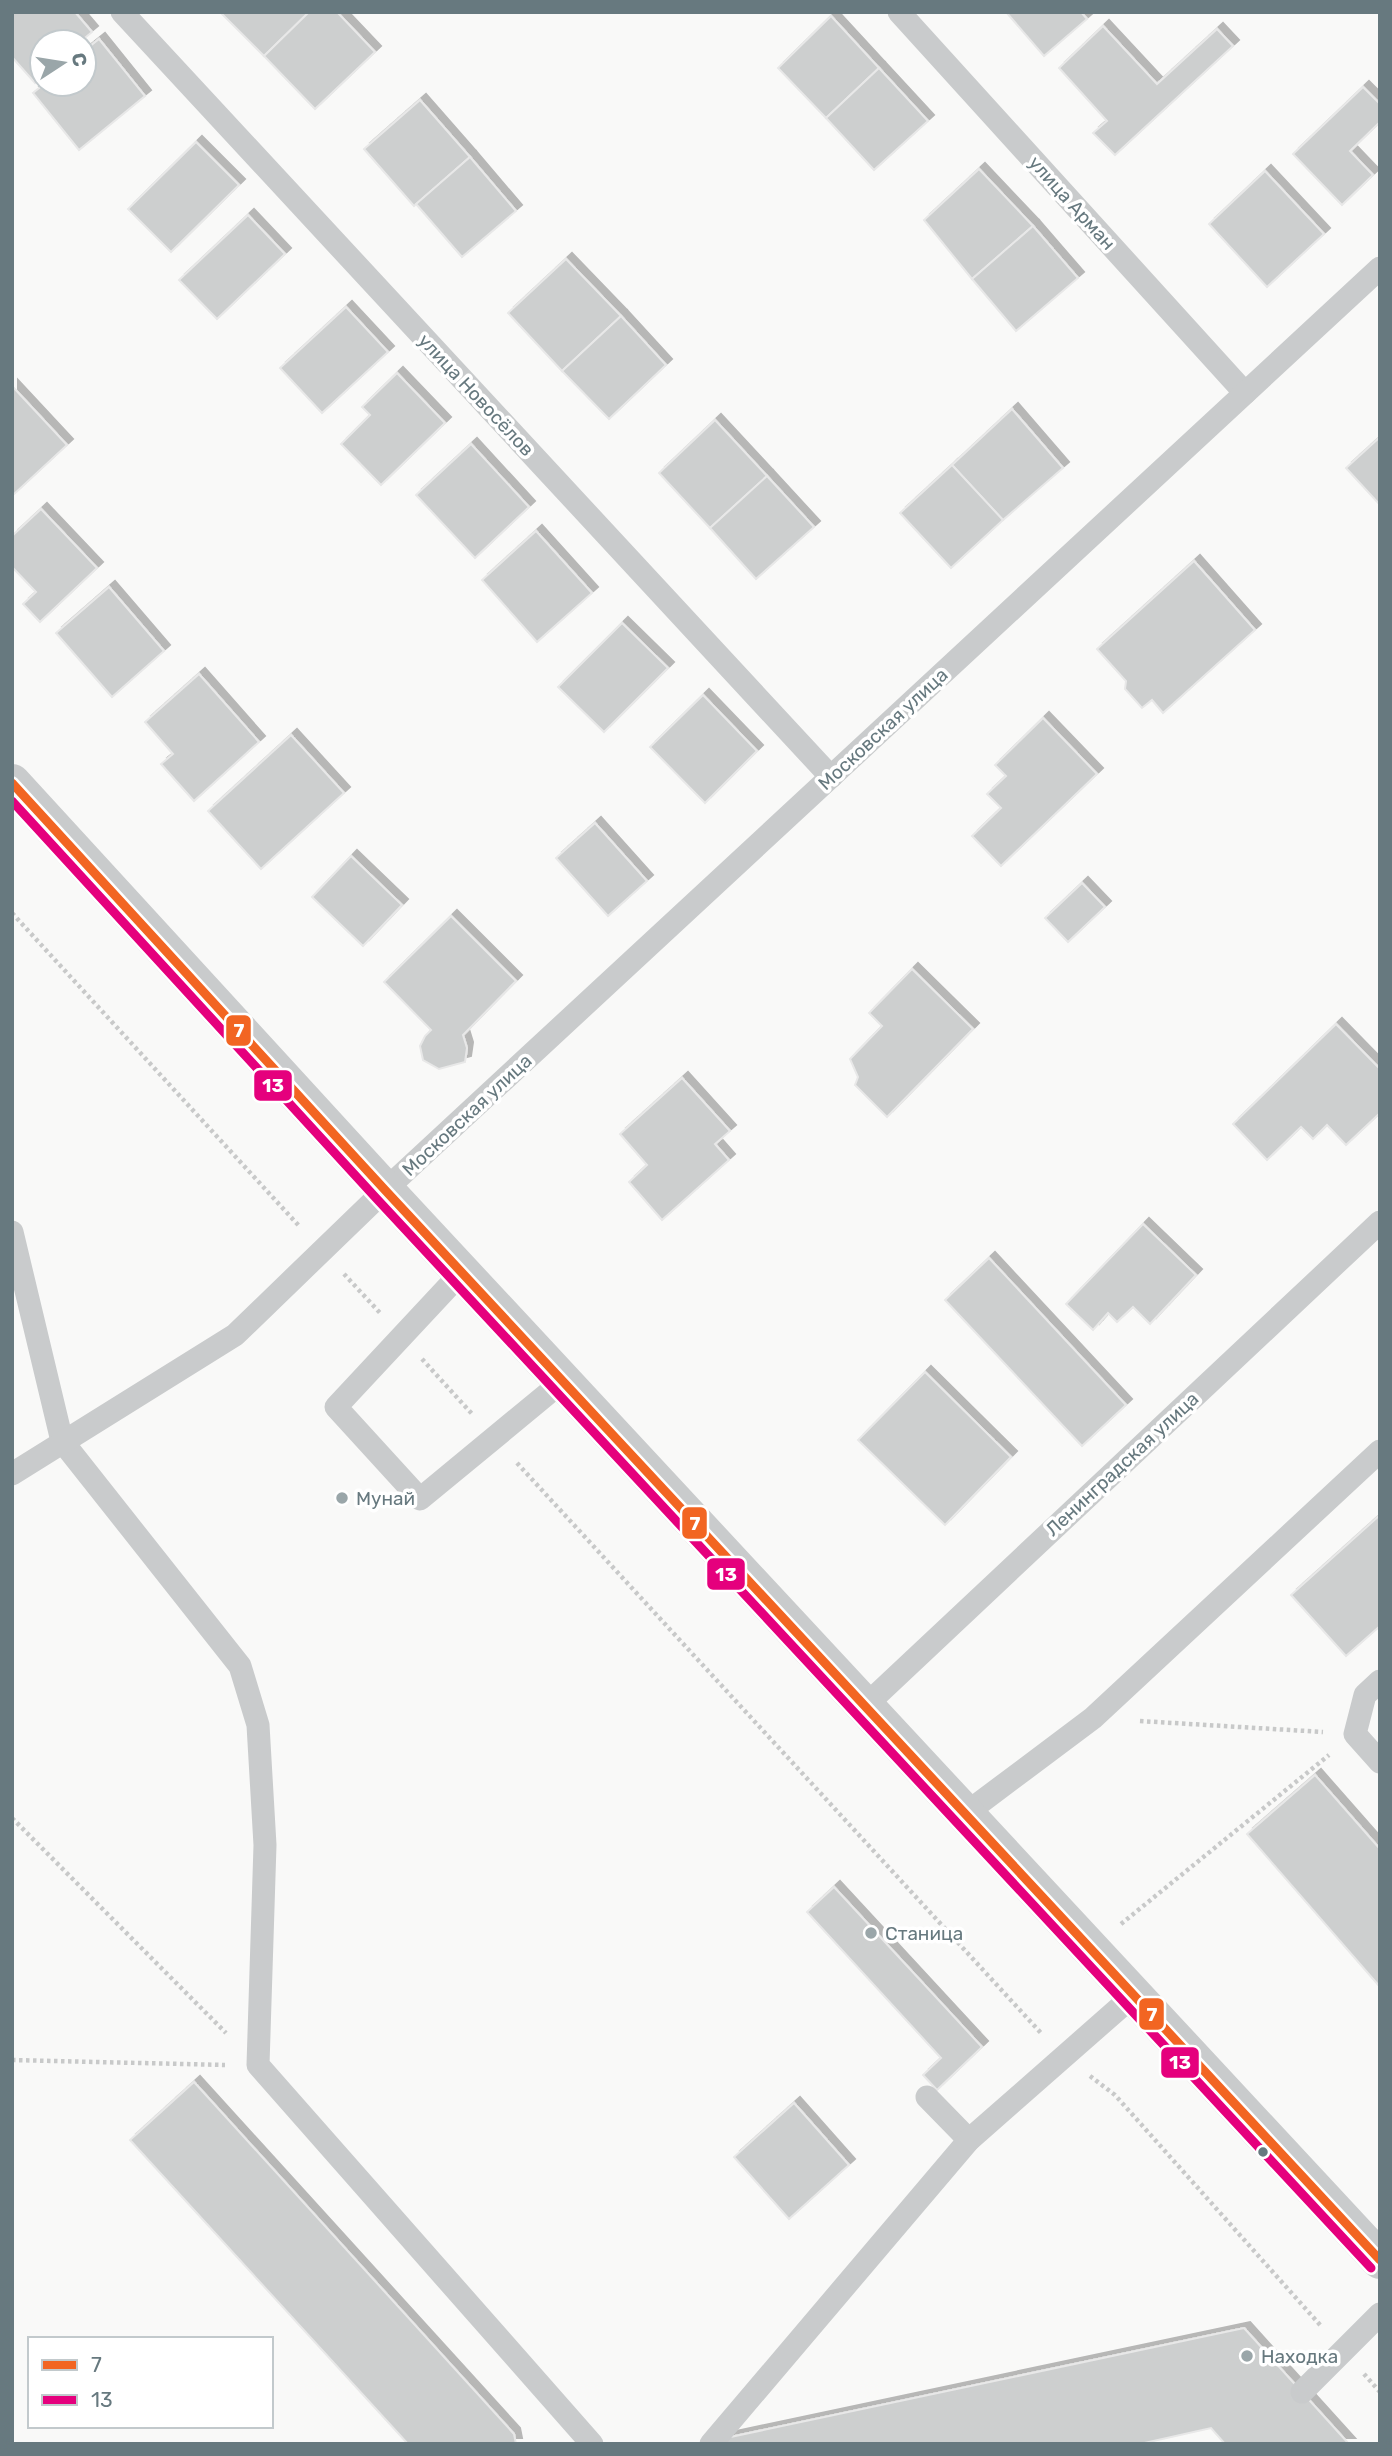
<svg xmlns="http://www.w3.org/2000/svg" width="1392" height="2456" viewBox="0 0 1392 2456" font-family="Rubik,sans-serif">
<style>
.building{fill:#cdcfcf;stroke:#e8e8e8;stroke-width:2;filter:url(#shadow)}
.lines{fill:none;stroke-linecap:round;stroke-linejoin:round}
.path{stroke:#c8c9c9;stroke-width:4.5;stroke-dasharray:3.5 3.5;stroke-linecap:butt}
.service{stroke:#c9cbcc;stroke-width:23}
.tertiary{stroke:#c9cbcc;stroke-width:38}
.bus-1-casing{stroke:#fff;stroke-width:14}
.bus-2-casing{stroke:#fff;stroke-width:14}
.bus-1{stroke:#f26522;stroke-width:9}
.bus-2{stroke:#e5007d;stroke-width:9}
.poi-dot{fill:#9aa6a9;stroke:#fff;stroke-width:2.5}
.bus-dot{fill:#67797f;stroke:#fff;stroke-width:2.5}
.labels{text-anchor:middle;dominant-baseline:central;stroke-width:7;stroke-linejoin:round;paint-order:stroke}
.street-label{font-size:19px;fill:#67797f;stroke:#fff}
.poi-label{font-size:19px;fill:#67797f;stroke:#fff;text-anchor:start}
.line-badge{stroke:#fff;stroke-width:2.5}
.badge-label{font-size:19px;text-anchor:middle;font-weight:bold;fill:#fff}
</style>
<defs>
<filter id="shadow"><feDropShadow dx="6" dy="-6" stdDeviation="0" flood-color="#0004"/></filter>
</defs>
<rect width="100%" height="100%" fill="#f9f9f8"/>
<g class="building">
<polygon points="12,12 75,12 92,32 80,42 42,42 42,76 35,83 12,57"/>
<polygon points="220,12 309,12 264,56"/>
<polygon points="309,12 337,12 375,52 315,109 264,56"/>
<polygon points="1006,12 1081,12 1087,19 1044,56"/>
<polygon points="831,16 879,68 826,118 778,68"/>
<polygon points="1103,26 1157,84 1217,29 1233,46 1115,155 1093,133 1107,121 1059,68"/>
<polygon points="99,39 145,96 79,150 33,93 44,84 84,84 84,51"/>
<polygon points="879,68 928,121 874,170 826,118"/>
<polygon points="1363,87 1380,104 1380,122 1350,151 1373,175 1342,205 1293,154"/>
<polygon points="420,100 470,157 414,206 364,149"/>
<polygon points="196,142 239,185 171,252 128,209"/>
<polygon points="470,157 516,211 462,257 416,204"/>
<polygon points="979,169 1033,226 972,279 924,220"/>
<polygon points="1265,171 1324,234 1267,287 1209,224"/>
<polygon points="248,215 285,254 217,319 179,280"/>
<polygon points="1033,226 1078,278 1016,331 972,279"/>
<polygon points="566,259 621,316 562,371 508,313"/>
<polygon points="346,307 388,352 322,413 280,368"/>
<polygon points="621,316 666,365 609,419 562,371"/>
<polygon points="397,373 445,423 381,485 341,444 370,415 362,407"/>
<polygon points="12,386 67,445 12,496"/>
<polygon points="1012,409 1063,468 1003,520 952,465"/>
<polygon points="715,420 767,476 710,528 659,473"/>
<polygon points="1380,437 1380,505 1346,468"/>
<polygon points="471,444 529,507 475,558 416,495"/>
<polygon points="952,465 1003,520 951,568 900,513"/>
<polygon points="767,476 814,527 756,579 710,528"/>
<polygon points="41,509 97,568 40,622 23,604 36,592 12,567 12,536"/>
<polygon points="536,531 592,593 537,642 482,580"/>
<polygon points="1194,561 1255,630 1163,713 1152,700 1142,708 1125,689 1126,681 1097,649"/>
<polygon points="109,587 164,651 112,697 56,633"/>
<polygon points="622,623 668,668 604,732 558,687"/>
<polygon points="199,674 259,742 194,801 161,764 173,754 145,722"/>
<polygon points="703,695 757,751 705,803 650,747"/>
<polygon points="1043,718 1097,774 1001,866 972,836 1001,808 987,794 1006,776 995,765"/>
<polygon points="291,735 344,793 261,869 208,811"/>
<polygon points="595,823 647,881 608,916 556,858"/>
<polygon points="351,856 402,905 363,946 312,897"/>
<polygon points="1082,883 1105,907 1068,942 1045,918"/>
<polygon points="451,916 516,981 463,1035 467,1048 465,1062 439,1069 423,1060 420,1046 425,1036 431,1030 384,982"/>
<polygon points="912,969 973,1029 887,1117 855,1085 858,1077 850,1059 882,1026 869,1013"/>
<polygon points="1336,1024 1380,1069 1380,1113 1346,1145 1327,1125 1313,1139 1301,1127 1267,1160 1233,1124"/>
<polygon points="682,1078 730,1131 715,1144 729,1160 662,1220 629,1182 647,1165 620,1134"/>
<polygon points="1143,1224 1196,1275 1150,1324 1133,1307 1117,1322 1108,1313 1093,1330 1066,1304"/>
<polygon points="989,1258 1126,1405 1082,1446 945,1300"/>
<polygon points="925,1372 1011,1457 945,1525 858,1440"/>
<polygon points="1380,1515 1380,1626 1346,1656 1291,1595"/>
<polygon points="1315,1775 1380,1849 1380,1987 1247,1834"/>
<polygon points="834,1887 982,2047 937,2090 923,2075 941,2058 807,1912"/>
<polygon points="194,2082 514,2434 516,2444 408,2444 130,2140"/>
<polygon points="794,2103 849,2165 789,2219 734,2157"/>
<polygon points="1244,2328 1349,2444 1225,2444 1211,2428 1140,2444 722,2444 721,2439"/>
</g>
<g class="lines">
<g class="path">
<polyline points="12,913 300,1227"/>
<polyline points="344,1274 381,1314"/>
<polyline points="422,1359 473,1415"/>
<polyline points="517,1463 1041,2033"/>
<polyline points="1140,1721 1323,1732"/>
<polyline points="12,1818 226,2033"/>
<polyline points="1121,1924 1329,1755"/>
<polyline points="12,2060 225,2065"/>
<polyline points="1090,2076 1115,2095 1321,2326"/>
<polyline points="1364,2374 1380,2392"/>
</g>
<g class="service">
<polyline points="122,12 831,777"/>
<polyline points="899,12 1245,393"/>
<polyline points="12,1232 62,1441 240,1666 258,1725 265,1845 258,2065 592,2444"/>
<polyline points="462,1272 336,1407 420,1499 563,1381"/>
<polyline points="12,1474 235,1335 385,1190 1380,268"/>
<polyline points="1380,1681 1365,1695 1355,1734 1380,1762"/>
<polyline points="865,1706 1380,1222"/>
<polyline points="965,1814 1093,1718 1380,1451"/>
<polyline points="927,2097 969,2140"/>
<polyline points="1302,2392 1380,2314"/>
<polyline points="711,2444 969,2140 1134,1995"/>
</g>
<polyline class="tertiary" points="12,783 385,1190 1380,2260"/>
<g class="bus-1-casing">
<polyline id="bus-1" points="12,783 385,1190 1380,2260"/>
</g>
<g class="bus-2-casing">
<polyline id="bus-2" points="12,801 376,1198 1371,2268"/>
</g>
<use href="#bus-1" class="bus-1"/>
<use href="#bus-2" class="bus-2"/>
</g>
<g class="poi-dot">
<circle cx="342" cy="1498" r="7"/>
<circle cx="871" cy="1933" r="7"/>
<circle cx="1247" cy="2356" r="7"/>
</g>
<circle class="bus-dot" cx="1263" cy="2152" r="6"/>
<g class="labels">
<g class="street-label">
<text transform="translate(1072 203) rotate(48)">улица Арман</text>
<text transform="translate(476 395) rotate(47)">улица Новосёлов</text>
<text transform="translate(883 729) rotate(-43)">Московская улица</text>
<text transform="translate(467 1115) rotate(-43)">Московская улица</text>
<text transform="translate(1122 1464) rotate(-43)">Ленинградская улица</text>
</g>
<g class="poi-label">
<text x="356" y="1498">Мунай</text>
<text x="885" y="1933">Станица</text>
<text x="1261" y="2356">Находка</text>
</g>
</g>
<g class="line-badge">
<rect x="225" y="1014" width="27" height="33" rx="7" fill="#f26522"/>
<rect x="253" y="1069" width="40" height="33" rx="7" fill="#e5007d"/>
<rect x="681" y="1506" width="27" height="34" rx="7" fill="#f26522"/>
<rect x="706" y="1557" width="40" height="34" rx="7" fill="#e5007d"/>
<rect x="1138" y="1997" width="27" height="34" rx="7" fill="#f26522"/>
<rect x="1160" y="2046" width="40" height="33" rx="7" fill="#e5007d"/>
</g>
<g class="badge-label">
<text x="239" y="1037">7</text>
<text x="273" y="1092">13</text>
<text x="695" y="1530">7</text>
<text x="726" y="1581">13</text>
<text x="1152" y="2021">7</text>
<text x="1180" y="2069">13</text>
</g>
<rect width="1392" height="2456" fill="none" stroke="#67797f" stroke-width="28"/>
<rect x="28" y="2337" width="245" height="91" fill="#ffffff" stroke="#c2c9cc" stroke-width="2"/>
<rect x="42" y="2360" width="35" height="10" fill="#f26522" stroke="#c2c9cc" stroke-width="2"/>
<text x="91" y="2372" font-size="21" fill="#67797f">7</text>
<rect x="42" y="2395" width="35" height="10" fill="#e5007d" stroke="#c2c9cc" stroke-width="2"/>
<text x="91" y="2407" font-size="21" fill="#67797f">13</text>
<g transform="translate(63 63) rotate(78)"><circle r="33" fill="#ffffff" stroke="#c2c9cc" stroke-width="2"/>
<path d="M0-5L12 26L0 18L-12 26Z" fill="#9aa6a9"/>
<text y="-10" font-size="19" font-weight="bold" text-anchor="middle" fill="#67797f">С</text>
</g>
</svg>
